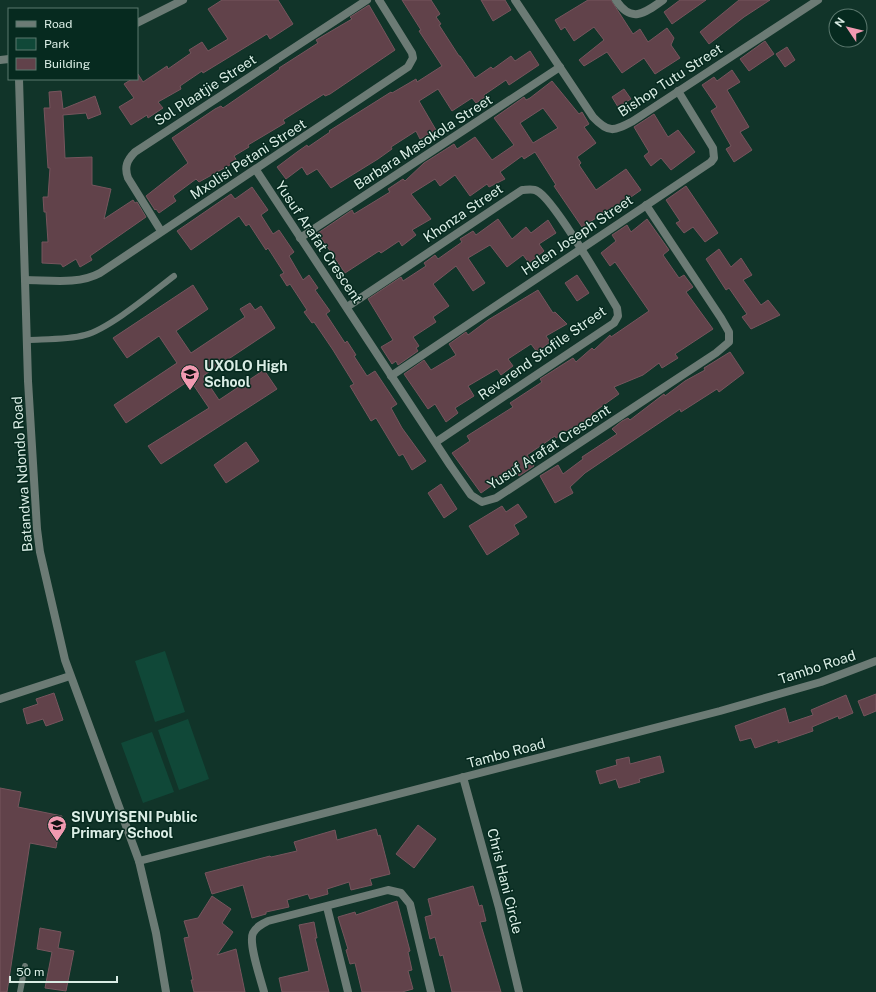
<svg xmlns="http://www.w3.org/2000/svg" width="876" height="992" viewBox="0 0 876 992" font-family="'Public Sans',sans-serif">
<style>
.green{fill:#104838}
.building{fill:#61424a;stroke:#76555d;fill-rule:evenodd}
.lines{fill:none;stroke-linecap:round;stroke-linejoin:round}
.lane{stroke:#6c7b75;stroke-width:6}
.street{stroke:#6c7b75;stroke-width:8}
.labels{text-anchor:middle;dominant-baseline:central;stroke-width:3;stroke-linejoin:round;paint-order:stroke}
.street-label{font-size:14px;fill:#daede5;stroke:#062a1f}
.poi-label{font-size:14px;font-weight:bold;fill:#daede5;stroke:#062a1f;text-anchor:start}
</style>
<rect width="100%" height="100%" fill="#113429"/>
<g class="green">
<polygon points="165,651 185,712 155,722 135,661"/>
<polygon points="188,719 209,779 179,790 158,730"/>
<polygon points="152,732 174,792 143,803 121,743"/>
</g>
<g class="building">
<polygon points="222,0 278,0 293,24 270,39 267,34 203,73 202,71 180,86 181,89 158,102 163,108 148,118 147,115 131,125 119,107 134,98 124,84 132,79 137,79 138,74 143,82 167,66 168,69 191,53 189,50 202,42 208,51 228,39 208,9"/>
<polygon points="402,0 431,0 440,14 436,17 441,24 439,25 459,56 460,56 475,78 491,67 493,69 511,56 515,61 530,51 539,65 509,85 506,80 484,95 485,97 476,103 472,98 452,111 438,89 419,101 436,130 420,139 416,131 391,147 392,149 378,159 331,188 317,169 307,175 302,167 286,179 277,167 297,152 307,145 308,147 330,132 329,131 391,92 392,93 416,79 417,82 442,66 419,31 421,30"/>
<polygon points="481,0 505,0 511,10 493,21"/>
<polygon points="588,0 611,0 633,34 640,29 648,42 667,28 674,38 671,45 680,58 655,74 644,58 622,73 607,52 584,66 579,60 604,40 594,27 574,41 565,27 561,30 555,20"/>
<polygon points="680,0 706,0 672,24 664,12"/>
<polygon points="739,0 770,0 744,17 709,44 700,32"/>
<polygon points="369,5 395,50 330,94 325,96 324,94 283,120 285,123 248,145 249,147 234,156 237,161 199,182 196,179 173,196 176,201 159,213 156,209 155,210 146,196 188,163 172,138 215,109 221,106 223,108 280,69 279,68 318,43 316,40 352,19 350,17"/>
<polygon points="765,41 774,54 749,71 740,59"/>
<polygon points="787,47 795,60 785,67 776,54"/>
<polygon points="732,70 740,82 727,90 749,127 740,132 752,150 734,162 726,149 731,146 711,111 717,107 702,85 714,77 717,81"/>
<path d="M552,81l27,33 3,-2 7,12 -5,3 12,16 -19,14 4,6 -2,2 17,25 30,-21 15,21 -30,21 -1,-2 -28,18 -28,-41 2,-1 -21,-33 -11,7 -2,-3 -22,16 5,7 -16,8 -2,-3 -17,12 -15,-21 -15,11 -5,-7 -24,15 20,25 -19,11 4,5 -14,11 -3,-5 -18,12 -2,-2 -34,22 -27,-40 34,-23 2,4 36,-22 -2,-3 15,-10 2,2 19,-18 30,-19 3,5 18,-12 17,23 22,-15 -20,-27 30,-21 2,3 4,-2zM543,108l15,20 -25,15 -13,-20z"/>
<polygon points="624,89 631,99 618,107 612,97"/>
<polygon points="61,91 63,109 95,96 101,114 88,119 86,113 63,115 65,158 92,157 92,185 111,189 104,219 133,200 135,203 137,202 146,217 90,256 92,260 80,267 76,259 63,267 61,264 42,263 42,242 48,242 46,212 44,212 43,197 48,197 50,168 48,168 44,108 50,108 49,92"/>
<polygon points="654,114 668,137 678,130 695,152 671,170 661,158 651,166 644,156 649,152 634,127"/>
<polygon points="686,186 718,233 705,242 693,227 684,233 676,223 680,221 666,200"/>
<polygon points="252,187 268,210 261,215 273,234 279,230 294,252 289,256 303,280 309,275 318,288 315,290 330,311 326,314 345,343 347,341 356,355 354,356 367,376 375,371 397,404 391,408 402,428 426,461 412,470 403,454 399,456 376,418 371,421 350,386 354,384 333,350 314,322 312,323 304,312 307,310 290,284 287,286 280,275 284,273 268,248 266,250 249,224 246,226 239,216 191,250 177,231 231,194 235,199"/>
<polygon points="498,219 512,239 526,227 531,233 548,220 556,233 539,244 544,251 529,263 523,255 507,267 490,245 468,258 485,283 473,291 456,266 433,284 449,306 433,317 436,322 413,337 419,346 416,348 418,351 398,365 396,361 392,364 381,347 393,340 368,299 401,277 403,281 426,266 424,263 435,255 438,259 462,242 460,239 473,231 476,235"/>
<polygon points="647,219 669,250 663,255 679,278 684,275 693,287 686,292 713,329 675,354 678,358 662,368 659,363 643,375 614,387 619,394 591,414 594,417 574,429 573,427 556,438 555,436 527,455 534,466 519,476 515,469 481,493 452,453 470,441 467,436 513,407 510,403 542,382 540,379 573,358 576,362 592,348 594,350 610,335 611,337 649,311 615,262 610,266 601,253 616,241 612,235 627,225 631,232"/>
<polygon points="719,249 731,267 741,258 752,275 743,280 761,305 768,300 780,315 751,329 742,317 747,314 729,288 726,290 706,259"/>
<polygon points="577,275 589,293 577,301 565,283"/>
<polygon points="193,285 208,309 176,331 191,353 245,317 240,309 250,303 255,310 261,306 275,328 203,376 219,400 264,370 277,389 161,464 148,446 209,408 190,380 126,423 114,405 177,363 159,336 127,358 113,338"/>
<polygon points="538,290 553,313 555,312 567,324 546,336 550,342 537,352 531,344 508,359 513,366 501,375 497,369 468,386 474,396 455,408 458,413 446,422 435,404 428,409 404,374 424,360 431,370 456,355 449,344 466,332 468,335 488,320"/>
<polygon points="730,352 744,373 719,392 717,389 681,412 680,409 585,473 570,487 573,493 555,503 540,476 558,465 563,474 583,459 582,457 617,434 612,429 622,421 628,418 630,420 664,394 665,396 685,381 705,370 704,368"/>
<polygon points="246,442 259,461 226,483 214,465"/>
<polygon points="441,484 457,509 444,518 428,493"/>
<polygon points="518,504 527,517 514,525 519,534 487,555 469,526 502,506 506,512"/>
<polygon points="54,693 63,720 46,726 43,719 27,724 23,709 38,704 36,699"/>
<polygon points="876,694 876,711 864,716 858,701"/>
<polygon points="846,695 853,713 839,719 838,716 812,727 813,731 778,743 778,740 755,748 751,738 740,741 735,726 785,708 789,723 813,715 811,710"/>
<polygon points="660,756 664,772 639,779 640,782 619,788 616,779 600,784 596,771 617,765 616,760 629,757 630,764"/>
<polygon points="0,788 21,792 18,807 62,816 56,848 30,843 7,992 0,992"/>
<polygon points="418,825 436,839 414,868 396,854"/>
<polygon points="376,829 378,836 380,835 390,874 370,879 372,885 351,890 349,882 327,889 328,894 310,899 308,894 287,900 289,907 266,912 266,914 252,918 243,885 212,894 205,873 270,856 271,857 297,851 294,842 335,830 337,840"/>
<polygon points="473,886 479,906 482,905 486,921 480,922 501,992 452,992 443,955 440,956 435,937 430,939 425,917 432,915 428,899"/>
<polygon points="212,896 231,909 222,923 233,932 217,955 236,949 245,992 194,992 191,980 193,980 184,938 189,937 184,921 198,918"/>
<polygon points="397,901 410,951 408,952 412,970 408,971 413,989 402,992 362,992 355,963 350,964 346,950 348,949 338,917 355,912 356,915"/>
<polygon points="314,922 317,938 315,938 329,992 282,992 279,978 309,971 299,925"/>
<polygon points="40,928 61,932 58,948 74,951 66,991 45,988 52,952 37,949"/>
</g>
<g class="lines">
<g class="lane">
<path d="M27,340c19,-1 40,0 58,-5 24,-6 68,-43 89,-59"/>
<polyline points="20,992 25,966"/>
</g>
<g class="street">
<path d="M515,0l78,117c16,17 21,14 40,4l185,-121"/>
<path d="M616,0c15,24 29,13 47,0"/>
<polyline points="137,23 183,0"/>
<polyline points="0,60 9,59"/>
<polyline points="19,79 28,381 37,529 40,552 65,660 139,861 156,933 166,992"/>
<polyline points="256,170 450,465 471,495 482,502 496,498 716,353 729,342 729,332 721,318 646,205"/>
<path d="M161,231l-33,-53c-4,-11 -1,-18 7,-26l232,-152"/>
<polyline points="300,238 560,67"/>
<path d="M25,280c24,0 53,5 75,-7l308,-206 5,-9 -1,-5 -33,-53"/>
<path d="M347,307l175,-117c4,0 11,-2 15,1 16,7 68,97 80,117l1,8 -4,7 -178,119"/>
<polyline points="391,376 711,162 714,158 713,148 678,91"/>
<polyline points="0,699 70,676"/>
<polyline points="463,777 499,908 519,992"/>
<polyline points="139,861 720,711 821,682 876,661"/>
<polyline points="327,907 348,992"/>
<path d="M264,992c-3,-12 -16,-49 -11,-59 3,-6 9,-9 15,-12l120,-31 13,3 9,11 21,88"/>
</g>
</g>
<defs>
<g id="school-pin" transform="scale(1)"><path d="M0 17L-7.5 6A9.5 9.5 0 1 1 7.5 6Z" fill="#f19ab1" stroke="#062a1f"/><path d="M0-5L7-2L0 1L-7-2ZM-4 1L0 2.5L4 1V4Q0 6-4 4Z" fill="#111"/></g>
</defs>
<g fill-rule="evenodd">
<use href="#school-pin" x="190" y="374"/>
<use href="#school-pin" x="57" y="825"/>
</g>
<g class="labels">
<g class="street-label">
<text transform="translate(670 80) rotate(-33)">Bishop Tutu Street</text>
<text transform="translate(205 90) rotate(-33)">Sol Plaatjie Street</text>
<text transform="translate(423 142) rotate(-33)">Barbara Masokola Street</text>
<text transform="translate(248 159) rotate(-33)">Mxolisi Petani Street</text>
<text transform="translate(463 213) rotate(-34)">Khonza Street</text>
<text transform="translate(577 235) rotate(-34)">Helen Joseph Street</text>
<text transform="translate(319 242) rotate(56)">Yusuf Arafat Crescent</text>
<text transform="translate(542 353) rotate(-35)">Reverend Stofile Street</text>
<text transform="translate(549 447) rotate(-33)">Yusuf Arafat Crescent</text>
<text transform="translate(22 474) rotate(-94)">Batandwa Ndondo Road</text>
<text transform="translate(817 667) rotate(-18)">Tambo Road</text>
<text transform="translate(506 753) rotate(-15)">Tambo Road</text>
<text transform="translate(505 881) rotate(76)">Chris Hani Circle</text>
</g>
<g class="poi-label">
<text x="204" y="366">UXOLO High<tspan x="204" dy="16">School</tspan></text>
<text x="71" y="817">SIVUYISENI Public<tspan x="71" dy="16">Primary School</tspan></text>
</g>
</g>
<rect x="8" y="8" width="130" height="72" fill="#062a1f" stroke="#5b786e"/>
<rect x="16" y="21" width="20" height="6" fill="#6c7b75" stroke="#5b786e"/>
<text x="44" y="28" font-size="12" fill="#daede5">Road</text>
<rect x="16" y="38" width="20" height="12" fill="#104838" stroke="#5b786e"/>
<text x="44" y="48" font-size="12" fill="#daede5">Park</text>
<rect x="16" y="58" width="20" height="12" fill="#61424a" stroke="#5b786e"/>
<text x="44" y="68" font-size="12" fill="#daede5">Building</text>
<g transform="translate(848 28) rotate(305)"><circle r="19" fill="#062a1f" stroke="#5b786e"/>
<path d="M0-3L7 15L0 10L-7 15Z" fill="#f19ab1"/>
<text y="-6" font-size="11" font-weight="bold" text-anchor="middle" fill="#daede5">N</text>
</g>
<path d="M10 976v6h107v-6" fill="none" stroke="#daede5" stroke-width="2"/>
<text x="16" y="976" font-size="12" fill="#daede5" stroke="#062a1f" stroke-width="3" paint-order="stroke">50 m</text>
</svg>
